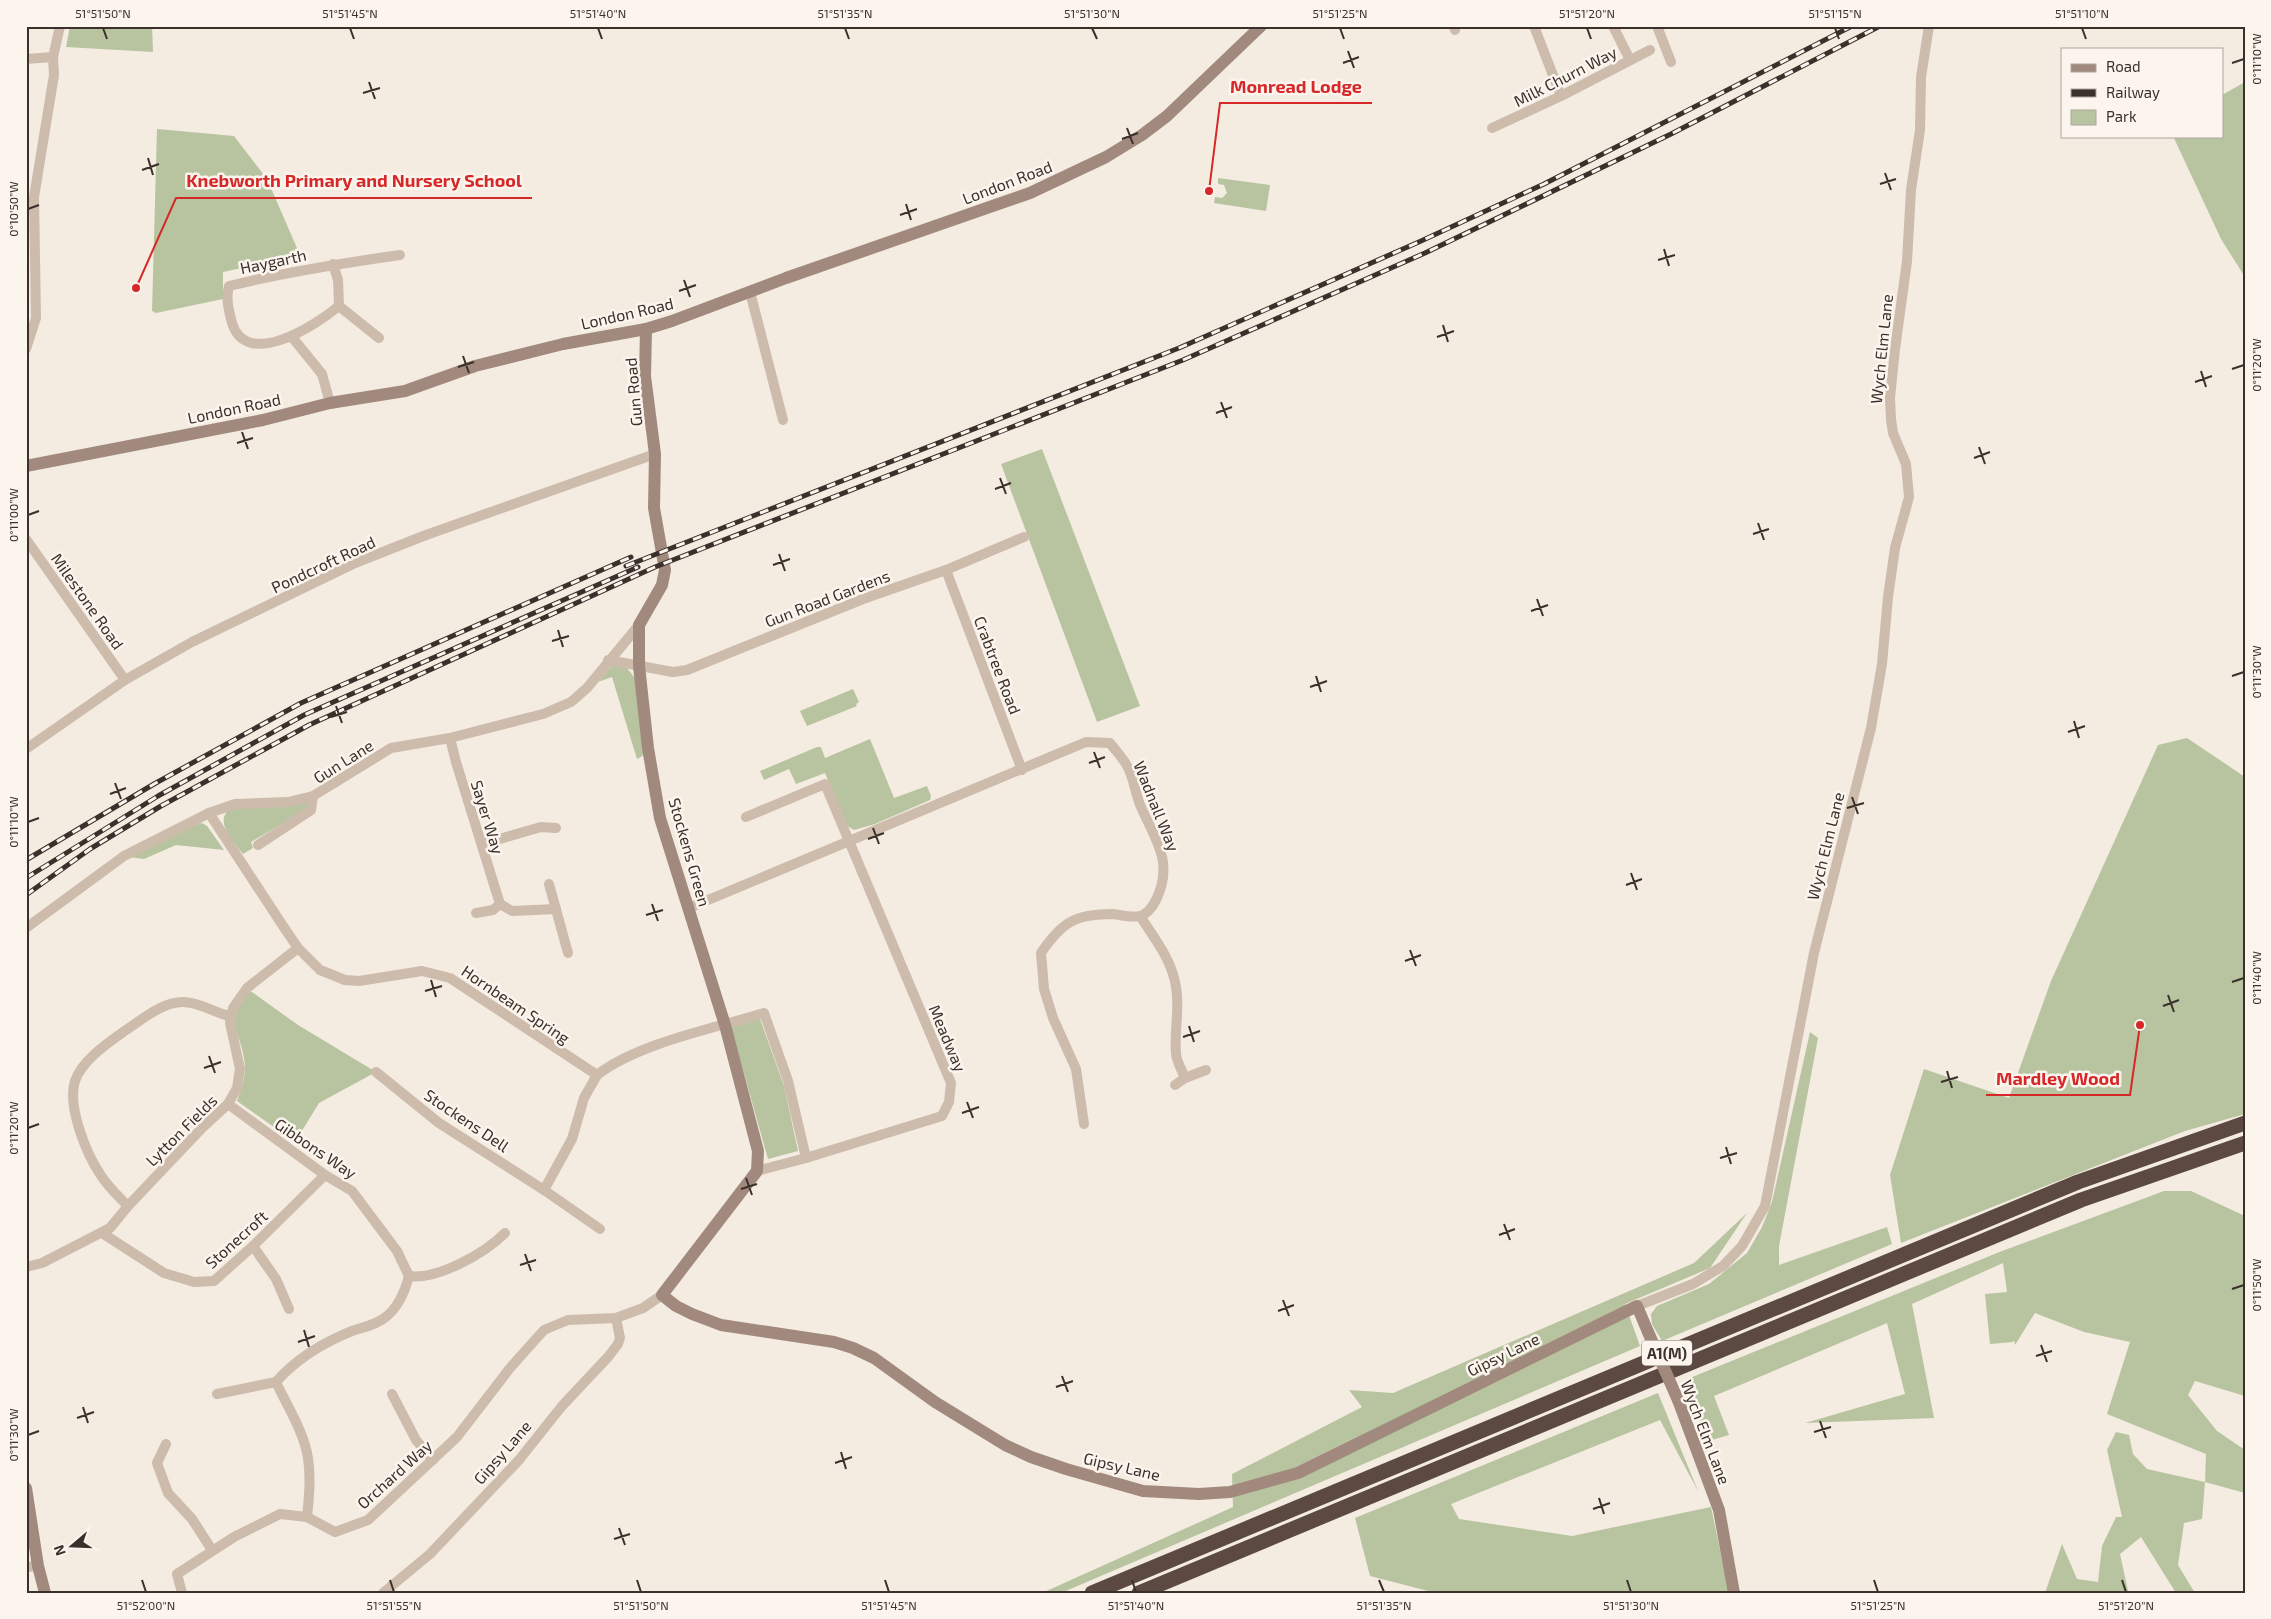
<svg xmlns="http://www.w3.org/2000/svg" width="2271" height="1619" viewBox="0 0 2271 1619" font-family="'Exo 2',sans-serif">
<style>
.green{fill:#b8c4a0}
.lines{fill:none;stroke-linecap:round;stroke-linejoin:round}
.street{stroke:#cdbbac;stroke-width:10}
.secondary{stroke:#a18a7d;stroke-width:12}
.highway{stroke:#5c4a42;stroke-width:15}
.rail-casing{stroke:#3b302b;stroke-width:5}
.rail{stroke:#fbf5ee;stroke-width:3;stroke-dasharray:9;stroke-linecap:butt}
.secondary-bridge{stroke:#a18a7d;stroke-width:12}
.ticks{fill:none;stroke:#3b302b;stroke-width:2}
.labels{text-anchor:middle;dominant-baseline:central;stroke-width:5;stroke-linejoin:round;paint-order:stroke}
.shield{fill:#fbf5ee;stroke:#756b66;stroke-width:1}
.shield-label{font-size:15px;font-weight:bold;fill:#3b302b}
.street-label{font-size:16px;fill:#3b302b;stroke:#fbf5ee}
.leader{fill:none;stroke:#d62828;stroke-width:2}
.callout-dot{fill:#d62828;stroke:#fbf5ee;stroke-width:2}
.callout-label{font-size:18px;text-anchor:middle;font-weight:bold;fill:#d62828;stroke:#fbf5ee;stroke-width:5;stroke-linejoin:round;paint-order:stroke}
.neatline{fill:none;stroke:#3b302b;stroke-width:2}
.ticks-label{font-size:12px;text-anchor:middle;fill:#3b302b}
</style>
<rect width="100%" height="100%" fill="#f4ebe1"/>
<g class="green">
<polygon points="70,26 152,26 153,52 66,47"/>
<polygon points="2245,82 2245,277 2221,239 2173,136 2222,136 2222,95"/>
<polygon points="157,129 234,136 267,179 300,255 223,272 223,299 156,313 152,311"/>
<polygon points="1218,178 1270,185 1266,211 1214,203 1215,197 1222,198 1227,193 1224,185 1218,184"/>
<polygon points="1042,449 1140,706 1097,722 1001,464"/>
<polygon points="612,666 626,667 635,678 644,755 637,759 612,677 598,682"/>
<polygon points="853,689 859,702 856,704 857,706 807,726 800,711"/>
<polygon points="2187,738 2245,777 2245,1114 2185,1131 1901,1243 1890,1175 1924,1069 2009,1098 2051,981 2158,745"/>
<polygon points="870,739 894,798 927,786 931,796 930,800 875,824 854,830 846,825 825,773 796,784 789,769 764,780 760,771 817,747 821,747 825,758"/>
<path d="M308,802v6l-57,34 2,6 -10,6c-8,-11 -30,-32 -13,-45z"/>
<polygon points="202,823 207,826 224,850 176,845 144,859 129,857 195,825"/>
<path d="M248,992h4l46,33 78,47 -57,31 -24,39 -58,-41c4,-11 8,-22 8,-34 -2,-36 -23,-39 3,-75z"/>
<polygon points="760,1019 784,1086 798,1151 768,1159 731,1027"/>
<polygon points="1810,1032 1818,1038 1779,1246 1779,1265 1887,1227 1892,1244 1662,1341 1652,1324 1651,1314 1657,1306 1709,1284 1747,1253 1762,1227 1772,1202"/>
<polygon points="2164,1191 2191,1191 2245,1216 2245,1396 2195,1381 2188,1395 2217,1431 2245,1450 2245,1493 2205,1482 2202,1519 2184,1523 2178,1565 2195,1593 2176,1593 2141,1537 2120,1554 2128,1591 2126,1593 2045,1593 2062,1544 2077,1579 2098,1582 2102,1546 2116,1517 2122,1517 2107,1450 2116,1432 2129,1435 2133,1454 2147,1469 2205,1482 2206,1454 2107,1414 2130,1342 2084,1332 2035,1313 2015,1345 2014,1340 2013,1342 1990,1344 1985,1294 2007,1292 2003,1263 1912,1304 1934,1418 1805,1423 1905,1394 1887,1323 1714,1396 1729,1435 1708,1441 1685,1380 2002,1251"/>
<polygon points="1747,1213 1710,1268 1625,1304 1640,1346 1061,1593 1042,1593 1233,1507 1232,1474 1362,1407 1349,1390 1393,1393 1694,1263"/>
<polygon points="1658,1393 1698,1491 1660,1420 1451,1504 1459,1519 1572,1536 1711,1507 1729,1593 1436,1593 1370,1576 1355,1518"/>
</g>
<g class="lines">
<g class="street">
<polyline points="1454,26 1455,30"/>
<polyline points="1534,26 1561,96"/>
<polyline points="1613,26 1630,60"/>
<polyline points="1657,26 1671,62"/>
<polyline points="26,59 53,57"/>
<polyline points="1492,128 1561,96 1650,50"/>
<path d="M333,264l5,16 1,26c-23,19 -96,67 -108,13 -3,-12 -5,-21 -2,-33 57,-14 114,-23 171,-31"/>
<polyline points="750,292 783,420"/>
<polyline points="339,306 379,338"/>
<polyline points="292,337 322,374 330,403"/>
<polyline points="26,349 36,318 34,197 54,75 53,57 60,26"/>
<polyline points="26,539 125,680"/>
<polyline points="946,570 1022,770"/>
<polyline points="608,660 673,672 687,670 863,599 946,570 1024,537"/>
<polyline points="450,738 456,762 500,904"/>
<polyline points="26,749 125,680 192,642 355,563 426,535 655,454"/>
<path d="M209,813l74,113 15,22 22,22 25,10 14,1 63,-10 28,7 147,97c42,-32 115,-46 167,-62l24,68 18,77"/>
<polyline points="746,817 825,784 951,1083 949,1102 942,1116 806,1158 757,1171"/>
<polyline points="482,844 541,827 556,828"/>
<polyline points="258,845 311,810 313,796"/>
<polyline points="549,884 568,953"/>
<path d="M689,908l397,-166 24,1c5,7 12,14 16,21 8,13 9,30 15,43 15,34 33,56 15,93 -3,6 -9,14 -16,16 -8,2 -19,-1 -27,-2 -38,0 -51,8 -72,39l3,36 9,29 23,51 8,55"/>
<polyline points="476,913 493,910 500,904 512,911 556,909"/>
<path d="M1140,916c15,23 32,44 36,71 4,22 -2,44 0,66 0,8 6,17 9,25"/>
<polyline points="26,928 124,856 209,813 235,804 288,802 313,796 391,748 450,738 543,714 571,702 587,688 639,625"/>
<polyline points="376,1072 439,1123 544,1190 600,1229"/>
<polyline points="1175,1085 1185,1078 1206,1070"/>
<polyline points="228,1104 325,1175 352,1191 397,1251 409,1276"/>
<polyline points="544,1190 572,1139 584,1098 597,1075"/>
<path d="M128,1206c-10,-10 -21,-20 -28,-32 -14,-21 -33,-68 -25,-93 7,-21 34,-39 51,-51 17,-11 36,-28 57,-28 17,0 31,11 47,14"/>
<polyline points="102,1233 164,1273 194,1282 214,1281 253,1246 325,1175"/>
<polyline points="253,1246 276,1279 289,1309"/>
<polyline points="26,1267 42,1263 110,1228 128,1206 202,1128 228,1104 237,1088 240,1069 230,1023 233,1008 247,988 298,948"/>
<path d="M409,1276c29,4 76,-23 96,-43"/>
<polyline points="1637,1306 1693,1284 1723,1266 1742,1246 1765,1206 1814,953 1871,728 1882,664 1888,597 1895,548 1909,497 1906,464 1893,433 1891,419 1890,398 1895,349 1907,261 1911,190 1920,130 1921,77 1929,26"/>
<polyline points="217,1394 276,1382"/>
<polyline points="392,1394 416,1440 433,1460"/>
<polyline points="166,1444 157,1463 168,1493 192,1519 212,1550"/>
<path d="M307,1517c2,-19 4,-39 1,-59 -4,-26 -21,-52 -32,-76 21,-24 46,-39 76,-51 11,-4 25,-6 35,-15 12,-10 18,-25 22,-40"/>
<polyline points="26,1567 38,1566"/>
<polyline points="182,1593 177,1574 234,1537 280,1514 307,1517 335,1532 368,1520 457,1437 510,1368 544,1330 568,1320 616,1318 643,1308 662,1295"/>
<polyline points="383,1593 430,1554 519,1460 562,1406 608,1357 618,1344 620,1338 616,1318"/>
</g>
<g class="secondary">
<polyline points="646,329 645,376 655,454 654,508 665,570 662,585 639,625 639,666 648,748 660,818 725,1025 758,1151 757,1171 662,1295 676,1306 692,1314 721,1325 834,1342 853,1348 874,1358 935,1402 1005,1445 1031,1457 1066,1469 1143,1491 1199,1494 1230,1492 1298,1473 1637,1306 1648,1332"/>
<polyline points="26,466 263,420 330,403 405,391 475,366 563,344 646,329 672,321 786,278 1030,193 1106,157 1142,135 1167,116 1261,26"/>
<polyline points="1678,1400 1719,1510 1734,1593"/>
<polyline points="26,1488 38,1566 45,1593"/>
</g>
<g class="highway">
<polyline points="1092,1593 2078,1182 2245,1123"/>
<polyline points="1139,1593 2081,1200 2245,1143"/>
</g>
<g class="rail-casing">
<g id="rail">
<polyline points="626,566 1179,348 1421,241 1544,184 1852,26"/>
<polyline points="26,860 154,784 301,703 631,557"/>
<polyline points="26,878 158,796 304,715 638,567"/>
<polyline points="26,895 90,849 161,806 309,725 655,567 1183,360 1425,253 1671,134 1880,26"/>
</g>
</g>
<use href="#rail" class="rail"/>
<polyline class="secondary-bridge" points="1648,1332 1678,1400"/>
</g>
<path class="ticks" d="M103,28l4,11M350,28l4,11M598,28l4,11M845,28l4,11M1092,28l5,11M1340,28l4,11M1587,28l4,11M1835,28l4,11M2082,28l4,11M1348,51l6,17M1343,63l16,-6M2232,63l12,-4M369,82l6,17M363,93l17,-5M1127,128l6,16M1122,139l16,-6M148,158l5,17M142,170l17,-6M1885,173l6,17M1880,184l16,-5M906,204l5,16M28,209l11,-4M900,215l17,-6M1664,249l5,17M1658,260l17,-5M684,280l6,17M679,291l17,-6M1443,325l5,17M1437,337l17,-6M463,356l6,17M458,367l16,-5M2232,369l12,-4M2201,371l5,16M2195,382l17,-6M1221,402l6,16M1216,413l16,-6M242,432l6,17M237,443l16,-5M1979,447l6,17M1974,458l16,-6M1000,478l6,16M995,489l16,-6M28,515l11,-4M1758,523l6,17M1753,534l16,-5M779,554l6,17M773,565l17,-6M1537,599l6,17M1531,611l17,-6M558,630l5,17M552,641l17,-5M1316,676l5,16M2232,676l12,-4M1310,687l17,-6M336,706l6,17M331,717l16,-5M2074,721l5,17M2068,732l17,-6M1094,752l6,16M1089,763l16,-6M115,783l6,16M110,794l16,-6M1852,797l6,17M1847,808l17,-5M28,822l11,-4M873,828l6,16M868,839l16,-6M1631,873l6,17M1626,885l16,-6M652,904l6,17M646,915l17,-5M1410,950l6,16M1405,961l16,-6M431,980l5,17M2232,982l12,-4M425,991l17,-5M2168,995l6,17M2163,1006l16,-6M1189,1026l5,16M1183,1037l17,-6M209,1056l6,17M204,1068l17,-6M1947,1071l5,17M1941,1082l17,-5M967,1102l6,16M962,1113l17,-6M28,1128l11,-4M1726,1147l5,17M1720,1158l17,-5M746,1178l6,17M741,1189l16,-5M1504,1224l6,16M1499,1235l16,-6M525,1254l6,17M520,1265l16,-5M2232,1289l12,-4M1283,1300l6,16M1278,1311l16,-6M304,1330l5,17M298,1342l17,-6M2041,1345l6,17M2036,1356l16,-5M1062,1376l6,16M1056,1387l17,-6M83,1407l5,16M77,1418l17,-6M1820,1421l6,17M1814,1432l17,-5M28,1435l11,-4M841,1452l5,17M835,1463l17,-6M1599,1498l5,16M1593,1509l17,-6M619,1528l6,17M614,1539l16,-5M142,1580l4,12M390,1580l4,12M637,1580l4,12M885,1580l4,12M1132,1580l4,12M1379,1580l5,12M1627,1580l4,12M1874,1580l4,12M2122,1580l4,12"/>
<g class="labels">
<rect class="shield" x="1642" y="1340.5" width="50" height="25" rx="4"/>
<g class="shield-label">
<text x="1667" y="1353">A1(M)</text>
</g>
<g class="street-label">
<text transform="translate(1565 76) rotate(-27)">Milk Churn Way</text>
<text transform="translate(1007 182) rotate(-21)">London Road</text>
<text transform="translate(273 261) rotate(-12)">Haygarth</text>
<text transform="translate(627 313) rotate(-13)">London Road</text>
<text transform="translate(1881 349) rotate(-84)">Wych Elm Lane</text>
<text transform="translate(633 392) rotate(-95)">Gun Road</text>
<text transform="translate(234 408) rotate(-12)">London Road</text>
<text transform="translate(323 564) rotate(-25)">Pondcroft Road</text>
<text transform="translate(827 598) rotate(-21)">Gun Road Gardens</text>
<text transform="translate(88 601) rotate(55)">Milestone Road</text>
<text transform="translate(998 665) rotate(69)">Crabtree Road</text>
<text transform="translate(343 761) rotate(-32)">Gun Lane</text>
<text transform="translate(1157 806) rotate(68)">Wadnall Way</text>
<text transform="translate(488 817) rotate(73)">Sayer Way</text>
<text transform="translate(1825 846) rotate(-76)">Wych Elm Lane</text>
<text transform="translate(690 852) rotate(74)">Stockens Green</text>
<text transform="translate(516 1004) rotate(34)">Hornbeam Spring</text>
<text transform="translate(948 1038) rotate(67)">Meadway</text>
<text transform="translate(467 1120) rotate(34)">Stockens Dell</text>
<text transform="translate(181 1130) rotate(-45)">Lytton Fields</text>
<text transform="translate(316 1148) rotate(34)">Gibbons Way</text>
<text transform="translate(236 1239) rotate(-42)">Stonecroft</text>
<text transform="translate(1503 1354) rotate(-26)">Gipsy Lane</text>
<text transform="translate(1706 1432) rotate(69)">Wych Elm Lane</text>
<text transform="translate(502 1452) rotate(-49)">Gipsy Lane</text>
<text transform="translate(1122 1466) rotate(13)">Gipsy Lane</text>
<text transform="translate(394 1474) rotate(-42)">Orchard Way</text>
</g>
</g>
<path class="leader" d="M1209 191L1220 103H1372M136 288L176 198H532M2140 1025L2130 1095H1986"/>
<g class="callout-dot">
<circle cx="1209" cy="191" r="5"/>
<circle cx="136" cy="288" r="5"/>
<circle cx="2140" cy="1025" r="5"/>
</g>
<g class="callout-label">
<text x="1296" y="93">Monread Lodge</text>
<text x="354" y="187">Knebworth Primary and Nursery School</text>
<text x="2058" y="1085">Mardley Wood</text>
</g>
<rect width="2271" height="1619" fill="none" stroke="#fbf5ee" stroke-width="55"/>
<rect x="2061" y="48" width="162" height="90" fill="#fbf5ee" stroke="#aea6a0"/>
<rect x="2071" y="64" width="25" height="8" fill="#a18a7d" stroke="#aea6a0"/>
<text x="2106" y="72" font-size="15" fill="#3b302b">Road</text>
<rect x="2071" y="89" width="25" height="8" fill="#3b302b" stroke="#aea6a0"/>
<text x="2106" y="98" font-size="15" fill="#3b302b">Railway</text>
<rect x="2071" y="110" width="25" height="15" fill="#b8c4a0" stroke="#aea6a0"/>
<text x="2106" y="122" font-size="15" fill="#3b302b">Park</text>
<g transform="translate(72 1546) rotate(251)" stroke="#fbf5ee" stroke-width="4" paint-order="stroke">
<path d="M0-4L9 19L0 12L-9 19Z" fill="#3b302b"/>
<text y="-8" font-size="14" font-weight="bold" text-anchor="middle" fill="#3b302b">N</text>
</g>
<rect x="28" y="28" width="2216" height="1564" class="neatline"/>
<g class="ticks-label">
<text x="103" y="18">51°51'50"N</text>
<text x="350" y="18">51°51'45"N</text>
<text x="598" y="18">51°51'40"N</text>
<text x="845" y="18">51°51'35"N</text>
<text x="1092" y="18">51°51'30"N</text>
<text x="1340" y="18">51°51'25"N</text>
<text x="1587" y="18">51°51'20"N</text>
<text x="1835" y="18">51°51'15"N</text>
<text x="2082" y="18">51°51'10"N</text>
<text transform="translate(2257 59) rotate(-90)" y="4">0°11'10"W</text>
<text transform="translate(14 209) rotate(-90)" y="4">0°10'50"W</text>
<text transform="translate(2257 365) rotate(-90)" y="4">0°11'20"W</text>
<text transform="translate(14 515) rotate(-90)" y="4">0°11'00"W</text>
<text transform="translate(2257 672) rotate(-90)" y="4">0°11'30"W</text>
<text transform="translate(14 822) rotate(-90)" y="4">0°11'10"W</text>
<text transform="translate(2257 978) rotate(-90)" y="4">0°11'40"W</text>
<text transform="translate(14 1128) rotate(-90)" y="4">0°11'20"W</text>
<text transform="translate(2257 1285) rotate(-90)" y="4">0°11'50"W</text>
<text transform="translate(14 1435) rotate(-90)" y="4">0°11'30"W</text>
<text x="146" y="1610">51°52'00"N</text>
<text x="394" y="1610">51°51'55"N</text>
<text x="641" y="1610">51°51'50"N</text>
<text x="889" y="1610">51°51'45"N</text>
<text x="1136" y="1610">51°51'40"N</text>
<text x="1384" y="1610">51°51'35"N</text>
<text x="1631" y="1610">51°51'30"N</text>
<text x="1878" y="1610">51°51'25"N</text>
<text x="2126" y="1610">51°51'20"N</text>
</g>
</svg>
